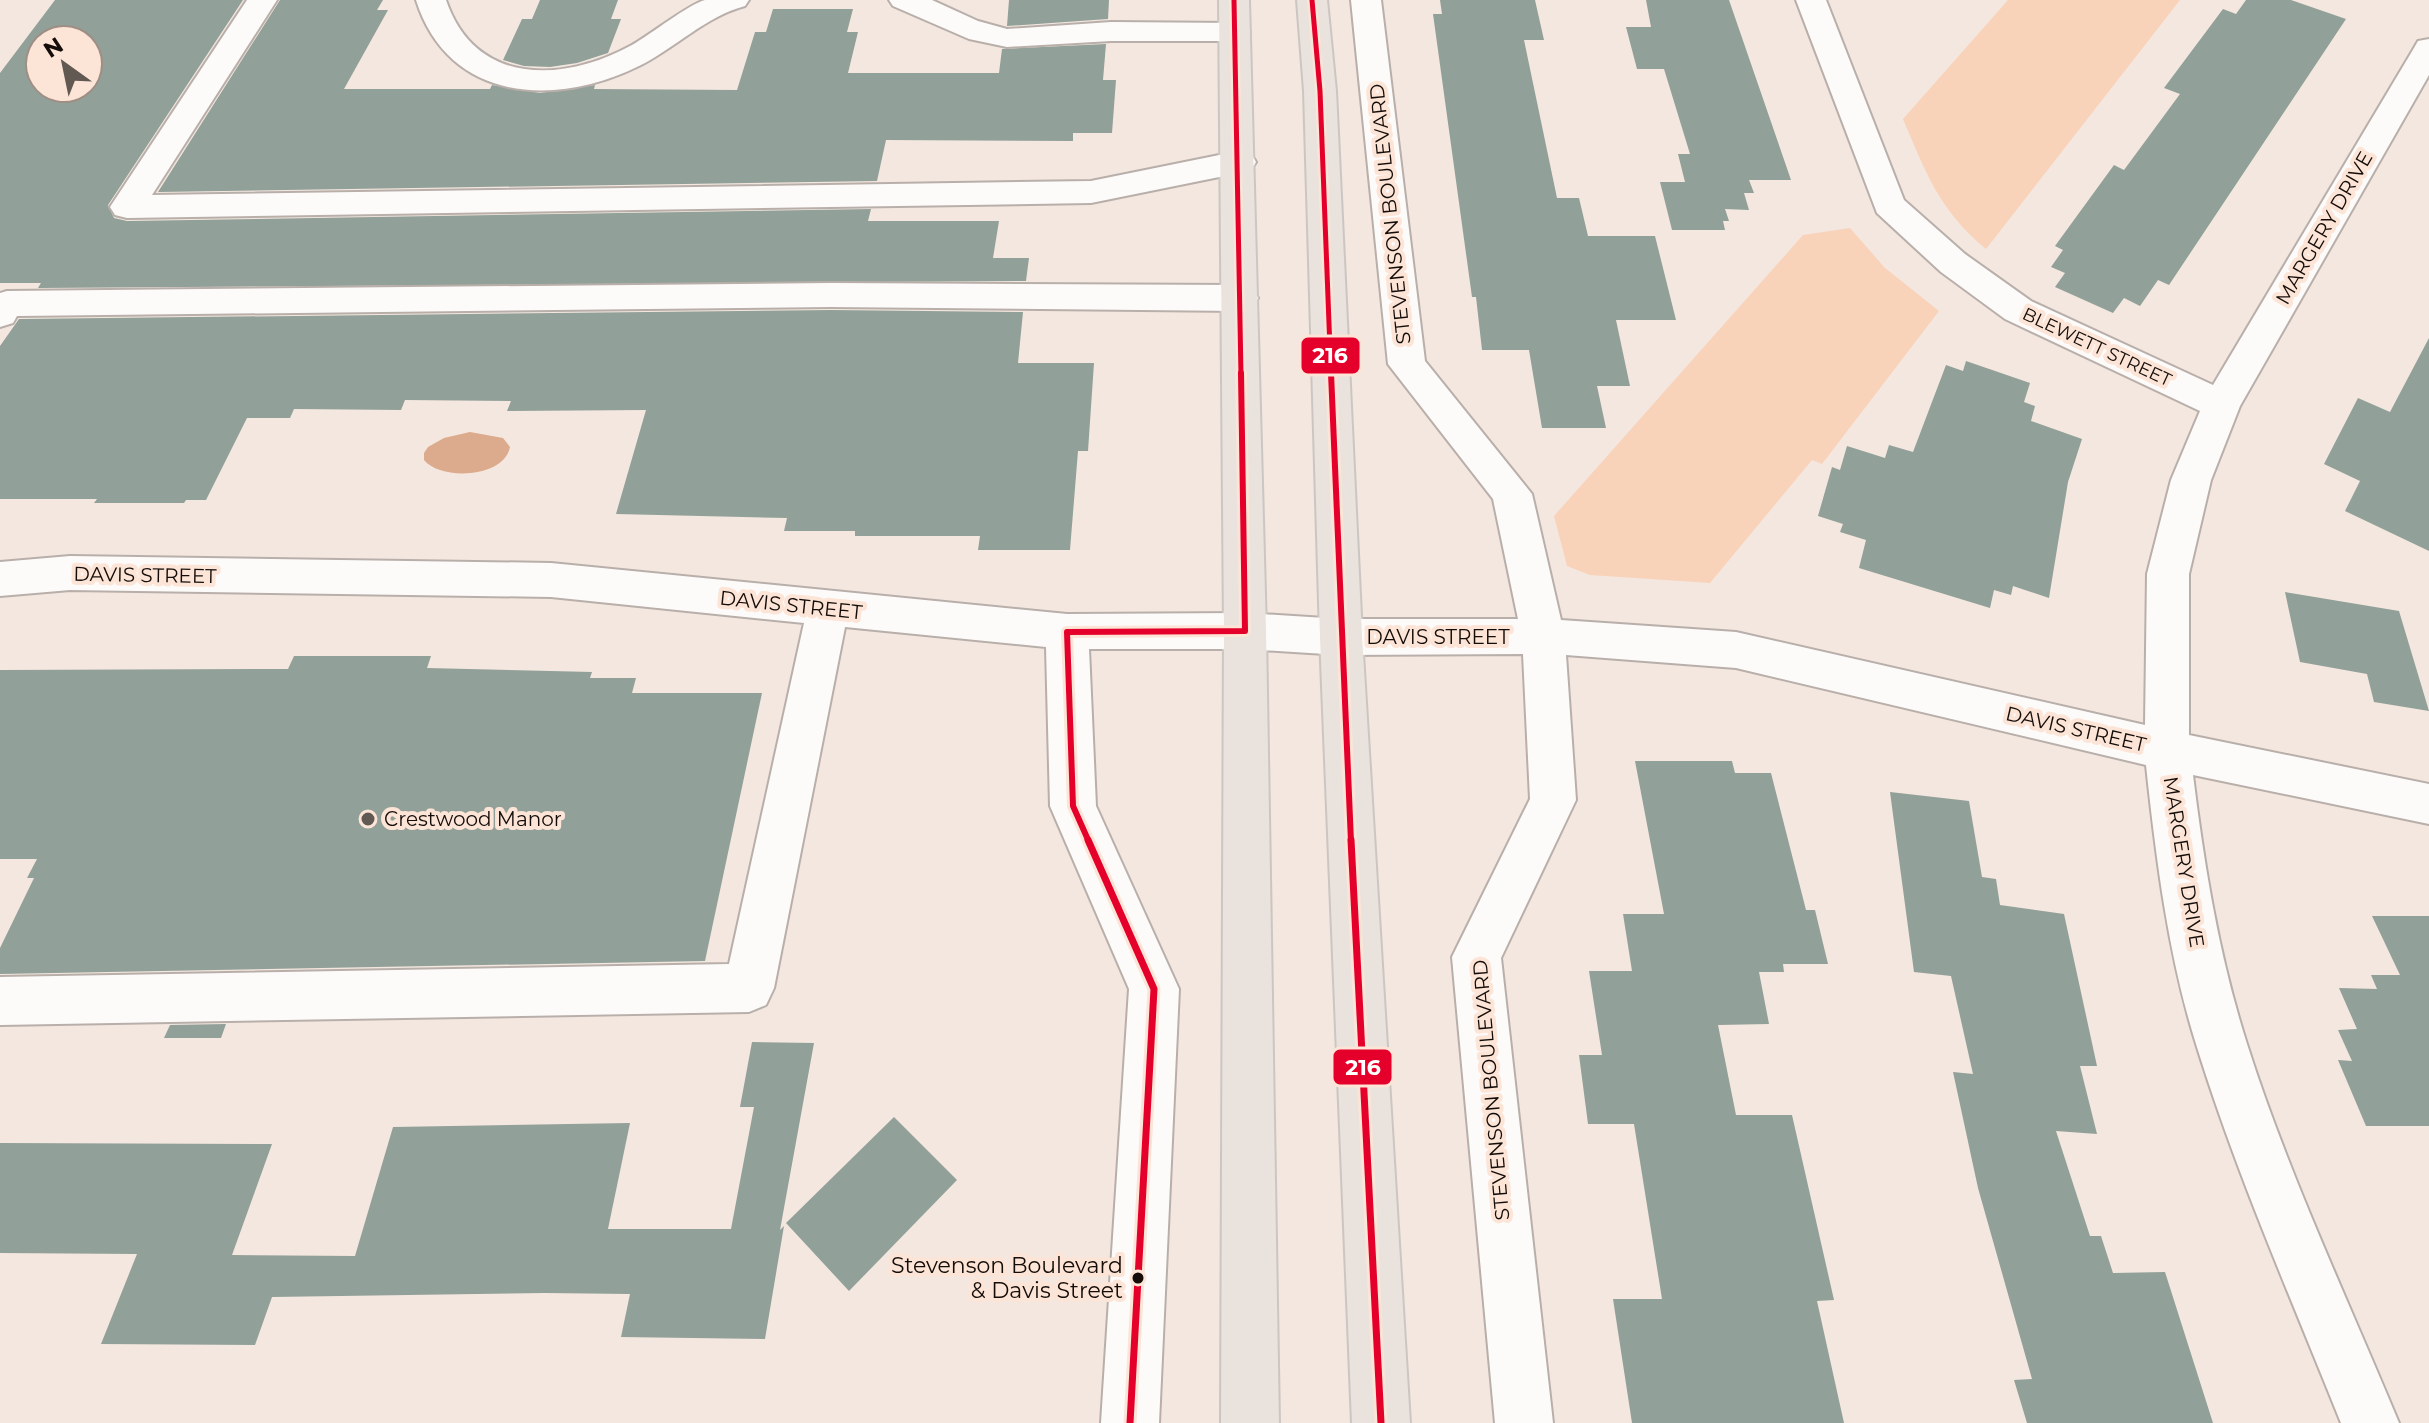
<svg xmlns="http://www.w3.org/2000/svg" width="2429" height="1423" viewBox="0 0 2429 1423" font-family="Montserrat,sans-serif">
<style>
.green{fill:#f9d2ba}
.water{fill:#dcaa8c}
.building{fill:#91a098;fill-rule:evenodd}
.lines{fill:none;stroke-linecap:round;stroke-linejoin:round}
.minor-casing{stroke:#b9afaa;stroke-width:4}
.major-casing{stroke:#ccc6c2;stroke-width:4}
.minor{fill:#fdfbfa;fill-rule:evenodd}
.major{fill:#e9e2dd;fill-rule:evenodd}
.bus-1-far2-casing{stroke:#fce4d7;stroke-width:10}
.bus-1-far1-casing{stroke:#fce4d7;stroke-width:12}
.bus-1-casing{stroke:#fce4d7;stroke-width:13}
.bus-1-far2{stroke:#e4002b;stroke-width:5}
.bus-1-far1{stroke:#e4002b;stroke-width:6}
.bus-1{stroke:#e4002b;stroke-width:7}
.poi-dot{fill:#625953;stroke:#fce4d7;stroke-width:3}
.bus-dot{fill:#130c08;stroke:#fce4d7;stroke-width:3}
.labels{text-anchor:middle;dominant-baseline:central;stroke-width:8;stroke-linejoin:round;paint-order:stroke}
.far-street-label{font-size:18px;fill:#130c08;stroke:#fce4d7}
.street-label{font-size:20px;fill:#130c08;stroke:#fce4d7}
.poi-label{font-size:20px;fill:#130c08;stroke:#fce4d7;text-anchor:start}
.near-bus-label{font-size:22px;fill:#130c08;stroke:#fce4d7;text-anchor:end}
.line-badge{stroke:#fce4d7;stroke-width:3}
.badge-label{font-size:22px;text-anchor:middle;font-weight:bold;fill:#fff}
</style>
<rect width="100%" height="100%" fill="#f4e7df"/>
<g class="green">
<path d="M2008,0h172l-194,249c-47,-39 -60,-76 -83,-130z"/>
<polygon points="1850,228 1885,268 1939,311 1822,464 1812,460 1710,583 1590,575 1567,566 1554,516 1803,235"/>
</g>
<path class="water" d="M470,432l33,6 7,9c-6,31 -69,34 -86,13v-7l4,-6 16,-9z"/>
<g class="building">
<path d="M55,0h188l-135,205 6,13 13,3 744,-12 -3,12h131l-6,37h36l-3,23 -988,7 3,-5h-41v-210zM40,40h48v48h-48z"/>
<polygon points="280,0 383,0 377,10 388,10 344,89 490,89 492,85 540,93 595,85 594,89 737,90 755,32 766,32 773,9 853,9 847,32 858,32 848,73 999,73 1002,49 1106,44 1103,80 1116,80 1112,133 1073,133 1073,141 886,140 877,181 158,192"/>
<polygon points="540,0 618,0 611,19 621,19 608,53 577,63 550,67 524,66 503,60 522,19 532,19"/>
<polygon points="1009,0 1109,0 1108,19 1007,26"/>
<polygon points="1440,0 1535,0 1544,40 1524,40 1557,198 1579,198 1588,236 1655,236 1676,320 1616,320 1630,386 1597,386 1606,428 1542,428 1529,350 1482,350 1476,297 1472,297 1433,14 1442,14"/>
<polygon points="1646,0 1729,0 1791,180 1749,180 1754,193 1744,193 1749,210 1725,209 1729,221 1723,221 1725,230 1672,230 1660,182 1685,182 1678,154 1690,154 1664,69 1637,69 1626,27 1651,27"/>
<polygon points="2246,0 2291,0 2346,19 2169,285 2158,280 2140,306 2124,298 2113,313 2055,287 2065,273 2051,267 2063,250 2055,246 2114,165 2124,170 2180,94 2164,88 2223,9 2236,14"/>
<polygon points="831,310 1023,312 1018,363 1094,363 1088,451 1078,451 1070,550 978,550 980,536 855,536 855,531 784,531 787,518 616,514 646,410 507,411 511,401 405,400 401,410 294,409 290,418 247,418 206,500 186,500 184,503 94,503 97,499 0,499 0,346 19,319"/>
<polygon points="2429,338 2429,551 2345,511 2360,481 2324,464 2358,398 2390,412"/>
<polygon points="1966,361 2030,383 2024,402 2035,406 2031,421 2082,439 2068,482 2049,598 2013,586 2011,595 1994,590 1990,608 1859,568 1866,540 1840,532 1843,524 1818,516 1832,467 1840,470 1847,446 1885,458 1889,445 1913,452 1946,365 1963,371"/>
<polygon points="2285,592 2399,611 2429,711 2374,702 2367,674 2300,662"/>
<polygon points="294,656 431,656 427,668 592,672 590,678 636,678 632,693 762,693 705,961 0,974 0,948 34,878 27,878 37,859 0,859 0,670 288,669"/>
<polygon points="1635,761 1732,761 1735,773 1771,773 1806,910 1815,910 1828,964 1783,964 1784,972 1759,972 1769,1024 1718,1025 1736,1115 1792,1115 1834,1300 1817,1301 1844,1423 1632,1423 1613,1299 1662,1299 1634,1124 1588,1124 1579,1055 1602,1055 1589,971 1632,971 1623,914 1664,914"/>
<polygon points="1890,792 1969,801 1982,877 1996,879 2000,905 2064,914 2097,1066 2080,1066 2097,1134 2056,1131 2090,1236 2101,1236 2113,1273 2165,1272 2213,1423 2027,1423 2014,1380 2032,1379 1978,1188 1953,1072 1973,1074 1951,976 1914,972"/>
<polygon points="2372,916 2429,916 2429,1126 2366,1126 2338,1060 2352,1061 2338,1030 2357,1029 2339,988 2377,989 2371,975 2400,975"/>
<polygon points="226,1024 221,1038 164,1038 170,1025"/>
<polygon points="752,1042 814,1043 780,1230 784,1226 765,1339 621,1337 630,1294 545,1293 272,1297 255,1345 101,1344 137,1254 0,1253 0,1143 272,1144 232,1255 355,1256 393,1127 630,1123 608,1229 731,1229 754,1107 740,1107"/>
<polygon points="894,1117 957,1180 849,1291 786,1223"/>
</g>
<g class="lines">
<g class="minor-casing">
<g id="minor">
<polygon points="247,0 277,0 152,195 1091,181 1239,151 1251,154 1256,162 1251,170 1239,173 1091,203 127,218 115,215 110,207"/>
<path d="M416,0h30c29,86 117,83 186,45 18,-10 57,-41 73,-45 14,0 31,0 44,0l-4,6c-39,10 -71,43 -106,60 -84,42 -191,36 -223,-66z"/>
<polygon points="889,0 932,0 978,21 1007,29 1111,22 1235,23 1246,26 1250,32 1246,38 1235,41 1111,41 1007,47 969,39 893,6"/>
<path d="M1351,0h30l44,361 107,133 29,126 175,12 409,93 2,-151 24,-94 29,-69 -195,-92 -64,-47 -64,-59 -81,-213h30l78,200 61,54 66,47 182,84 201,-337 4,-7 11,-2v36l-189,331 -29,74 -22,94v161l240,49v40l-236,-49c11,90 26,182 54,269 41,129 100,254 152,379h-58c-50,-125 -105,-250 -145,-379 -28,-90 -40,-186 -50,-279l-410,-97 -170,-13 10,145 -75,158 52,465h-58l-43,-466 78,-158 -7,-145 -182,1 -96,-6h-156l7,157 83,183 -20,434h-58l28,-434 -79,-183 -4,-159 -201,-20 -71,361 -8,17 -17,7 -749,13v-48l729,-13 75,-341 -253,-26 -481,-7 -70,6v-34l70,-6 481,7 516,51 178,-1 96,6h177l-25,-120 -105,-135z"/>
<polygon points="831,283 1240,285 1253,289 1258,298 1253,307 1240,311 831,307 17,316 13,323 0,327 0,293 7,291"/>
</g>
</g>
<g class="major-casing">
<g id="major">
<polygon points="1219,0 1249,0 1266,631 1279,1423 1221,1423 1224,631"/>
<polygon points="1297,0 1327,0 1336,91 1362,637 1410,1423 1352,1423 1320,637 1304,91"/>
</g>
</g>
<use href="#minor" class="minor"/>
<use href="#major" class="major"/>
<g class="bus-1-far2-casing">
<g id="bus-1-far2">
<polyline points="1234,0 1241,375"/>
<polyline points="1312,0 1320,91 1331,375"/>
</g>
</g>
<g class="bus-1-far1-casing">
<g id="bus-1-far1">
<polyline points="1331,373 1351,842"/>
<polyline points="1089,842 1073,806 1067,632 1245,631 1241,373"/>
</g>
</g>
<g class="bus-1-casing">
<g id="bus-1">
<polyline points="1088,840 1154,989 1130,1423"/>
<polyline points="1351,840 1381,1423"/>
</g>
</g>
<use href="#bus-1-far2" class="bus-1-far2"/>
<use href="#bus-1-far1" class="bus-1-far1"/>
<use href="#bus-1" class="bus-1"/>
</g>
<circle class="poi-dot" cx="368" cy="819" r="8"/>
<circle class="bus-dot" cx="1138" cy="1278" r="7"/>
<g class="labels">
<g class="far-street-label">
<text transform="translate(2097 347) rotate(25)">BLEWETT STREET</text>
</g>
<g class="street-label">
<text transform="translate(1390 214) rotate(-96)">STEVENSON BOULEVARD</text>
<text transform="translate(2324 228) rotate(-60)">MARGERY DRIVE</text>
<text transform="translate(145 575) rotate(1)">DAVIS STREET</text>
<text transform="translate(791 605) rotate(6)">DAVIS STREET</text>
<text x="1438" y="637">DAVIS STREET</text>
<text transform="translate(2076 729) rotate(13)">DAVIS STREET</text>
<text transform="translate(2184 862) rotate(81)">MARGERY DRIVE</text>
<text transform="translate(1491 1090) rotate(-95)">STEVENSON BOULEVARD</text>
</g>
<g class="poi-label">
<text x="384" y="819">Crestwood Manor</text>
</g>
<g class="near-bus-label">
<text x="1123" y="1265">Stevenson Boulevard<tspan x="1123" dy="25">&amp; Davis Street</tspan></text>
</g>
</g>
<g class="line-badge">
<rect x="1300" y="336" width="61" height="39" rx="8" fill="#e4002b"/>
<rect x="1332" y="1048" width="61" height="38" rx="8" fill="#e4002b"/>
</g>
<g class="badge-label">
<text x="1330" y="363">216</text>
<text x="1363" y="1075">216</text>
</g>
<g transform="translate(64 64) rotate(327)"><circle r="38" fill="#fce4d7" stroke="#9f8e84" stroke-width="2"/>
<path d="M0-6L14 30L0 20L-14 30Z" fill="#625953"/>
<text y="-12" font-size="22" font-weight="bold" text-anchor="middle" fill="#130c08">N</text>
</g>
</svg>
